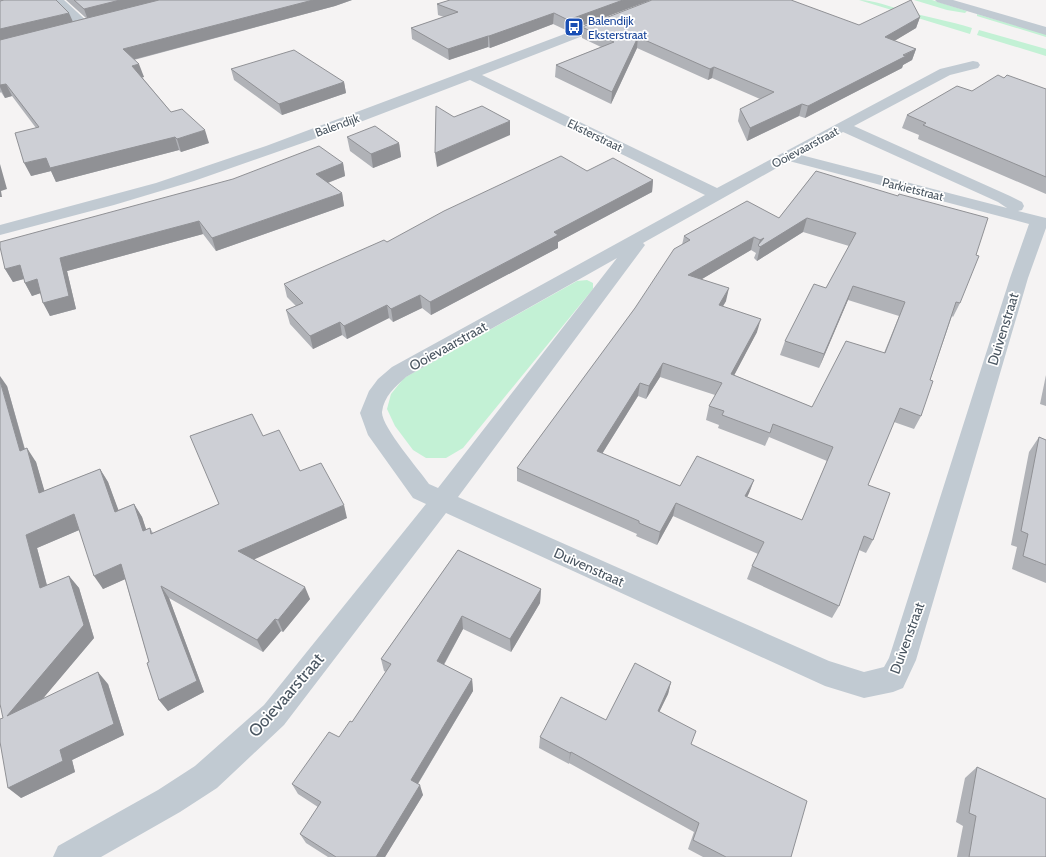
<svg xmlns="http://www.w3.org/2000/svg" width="1046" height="857" viewBox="0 0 1046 857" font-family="Cabin,sans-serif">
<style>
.green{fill:#c3f1d5}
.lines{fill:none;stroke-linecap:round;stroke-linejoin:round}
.street{fill:#c1cad2;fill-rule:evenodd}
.wall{fill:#b0b2b7;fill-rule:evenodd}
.shaded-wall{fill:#909195}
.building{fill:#cdcfd5;stroke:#909195;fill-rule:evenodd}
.labels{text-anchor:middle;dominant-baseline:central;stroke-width:3.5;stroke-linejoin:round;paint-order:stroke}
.far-transit-label{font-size:12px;fill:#164399;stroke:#fff;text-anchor:start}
.far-street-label{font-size:12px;fill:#4a5661;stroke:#fff}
.street-label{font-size:14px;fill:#4a5661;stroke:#fff}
.near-street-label{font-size:17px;fill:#4a5661;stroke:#fff}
</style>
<rect width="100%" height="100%" fill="#f5f3f3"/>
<g class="green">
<path d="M859,0c16,0 31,7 46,11 22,6 45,10 67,17l-2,6z"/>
<polygon points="914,0 932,0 967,11 965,13 947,10"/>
<polygon points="977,14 1046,34 1046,37 977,16"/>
<polygon points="979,30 1046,49 1046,56 977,35"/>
<polygon points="587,280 593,283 593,289 463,448 446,458 426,458 413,450 395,426 387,409 391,394 404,378 577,281"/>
</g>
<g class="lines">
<g class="street">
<polygon points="51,0 64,0 89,23 91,26 89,29 81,29"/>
<path d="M655,0h17l-2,2 -188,73 235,113 223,-119 33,-8 5,1 2,3 -2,3 -28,7 -96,51 156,70 12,6 2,4 -2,4 -4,1 28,7v10l-18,50 -112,382 -13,28 -10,4 -29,6 -39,-12 -379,-173 -162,212 -67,63 -37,24 -79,45h-48l5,-11 100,-56 37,-24 69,-61 162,-201 -13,-6 -45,-63 -8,-22 9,-22 9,-12 14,-12 313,-172 -235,-115 -136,52 -140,49 -80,24 -114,30v-10l156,-42 110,-37zM843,132l155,70 9,6 -206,-53zM789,161l240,63 -19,54 -121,380 -5,9 -20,5 -35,-11 -371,-164 184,-248 3,-4 -2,-2zM617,258l-179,230 -9,-4c-9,-13 -48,-58 -47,-72 2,-16 13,-25 24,-35z"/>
<polygon points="935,0 953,0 1046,27 1046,35 937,2"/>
</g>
</g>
<g class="wall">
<polygon points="0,0 73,21 86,18 66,0 352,0 335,6 134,60 144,77 142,77 171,112 209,143 181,152 179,150 56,182 51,171 31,176 36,128 12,96 5,98 1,92 0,93"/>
<polygon points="450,0 651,0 568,31 553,24 490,48 488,47 449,60 412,39 411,28 444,17 438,15 437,4"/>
<polygon points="920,17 916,28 894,41 916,49 912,60 903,65 902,68 805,118 799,116 747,141 738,121 740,109 760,99 712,78 708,80 637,48 611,104 555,77 556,65 601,47 582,38 582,27 859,25"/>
<polygon points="231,69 344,82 346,93 282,115 234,80"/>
<polygon points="1004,78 1046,89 1046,194 918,139 919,135 902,128 907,115 972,91"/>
<polygon points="347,137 399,143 401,157 373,168 350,151"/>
<polygon points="343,163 345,176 328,183 342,193 344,206 216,251 203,234 67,271 76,309 50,316 40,293 32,296 25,283 24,279 13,282 5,269"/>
<polygon points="587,171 653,180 652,192 558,242 558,248 431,315 422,308 393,322 389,318 347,339 342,335 313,349 290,324 286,310 296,306 287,297 284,284 387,242"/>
<path d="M816,171l144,132 -7,14 -1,-1 -22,64 -9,36 -7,13 -20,-7 -26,63 5,55 -7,13 -7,-3 -20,56 -7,12 -85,-39 5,-13 6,-12 -85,-38 -16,29 -21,-9 1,-2 -120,-53v-13l165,-223 2,-9 95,-18zM803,232l46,14 -23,42 -41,53 -5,14 39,13 29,-68 51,16 -15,37 -72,54 -78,-32 23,-43 -34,-26 3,-5 -24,-22 49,-29 5,3 -2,5 3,3zM660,377l55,18 -6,11 -3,14 13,5 -1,3 47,18 4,-9 58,24 -25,59 -55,-23 2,-4 5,-13 -74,6 -78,-32 36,-58 8,3z"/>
<polygon points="1046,375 1046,406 1040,404"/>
<polygon points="7,386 25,449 36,462 44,491 100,469 108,482 118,510 134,504 142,517 146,529 150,528 153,533 219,504 263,436 300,471 347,518 254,559 310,599 283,632 281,631 263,652 169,598 204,692 168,711 159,700 149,662 125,579 103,589 79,530 37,548 47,585 69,576 79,588 94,638 43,698 108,684 124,735 72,760 75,772 21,798 3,718"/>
<polygon points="1039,437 1046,440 1046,583 1012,569 1017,547 1011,545 1029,452"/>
<polygon points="458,550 541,589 540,603 511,652 463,629 444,665 472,679 473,691 418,784 423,795 385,857 328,857 306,843 300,834 318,807 298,794 292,784 339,737 352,722 386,672 384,671 381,659"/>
<polygon points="671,682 668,694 659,712 691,744 791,857 703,857 688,849 694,832 569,763 569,764 539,748 540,737 606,720"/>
<polygon points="977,767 1046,857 957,857 963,826 956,822 965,778"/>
</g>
<g class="shaded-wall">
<polygon points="120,0 170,0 88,20 84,9"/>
<polygon points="313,0 352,0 335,6 128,61 123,49"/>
<polygon points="623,0 651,0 568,31 568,20"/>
<polygon points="69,13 74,24 0,42 0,29"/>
<polygon points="554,13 553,24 490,48 489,36"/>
<polygon points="920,17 916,28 881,49 885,37"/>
<polygon points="488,36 488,47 449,60 448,49"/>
<polygon points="638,37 637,48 611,104 612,92"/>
<polygon points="916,49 912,60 903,65 902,68 805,118 808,106"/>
<polygon points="139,64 144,77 137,79 132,66"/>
<polygon points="714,67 712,78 708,80 710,69"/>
<polygon points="344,82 346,93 282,115 279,104"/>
<polygon points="6,84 12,96 5,98 0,87 0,85"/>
<polygon points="802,104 799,116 747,141 750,128"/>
<polygon points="510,121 510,135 437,167 435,153"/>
<polygon points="205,130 209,143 181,152 177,139"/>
<polygon points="175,137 179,150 56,182 51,171 31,176 24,163 46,158"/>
<polygon points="399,143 401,157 373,168 371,154"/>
<polygon points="343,163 345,176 319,186 316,174"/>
<polygon points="0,164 7,189 1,191 2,197 0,197"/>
<polygon points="653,180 652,192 558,242 558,248 431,315 430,302 554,232"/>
<polygon points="342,193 344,206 216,251 212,238"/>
<polygon points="807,218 803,232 757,261 760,247 758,246 760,240 764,238"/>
<polygon points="199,221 203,234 67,271 76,309 50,316 43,303 60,258"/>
<polygon points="754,237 751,250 685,289 688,275"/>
<polygon points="20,265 27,278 13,282 5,269"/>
<polygon points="37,279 44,292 32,296 25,283"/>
<polygon points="853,286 848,300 819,368 824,354"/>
<polygon points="729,288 726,301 716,318 719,305"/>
<polygon points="420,295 422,308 393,322 391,309"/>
<polygon points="387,305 389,318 347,339 344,326"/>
<polygon points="761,319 757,332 728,387 731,374"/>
<polygon points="340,322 342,335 313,349 310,336"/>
<polygon points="663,363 660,377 646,399 649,386"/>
<polygon points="0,376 7,386 29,465 20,451 0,381"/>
<polygon points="640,383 638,396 595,465 597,451"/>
<polygon points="27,448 36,462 49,506 39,493"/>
<polygon points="100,469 108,482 124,525 115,512"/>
<polygon points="754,480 749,493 741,509 745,496"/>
<polygon points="676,503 673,516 657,545 660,532"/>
<polygon points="134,504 142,517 151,544 143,531"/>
<polygon points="344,505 347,518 244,564 238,551"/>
<polygon points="74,514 84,528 37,548 51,601 40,588 26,535"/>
<polygon points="121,564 130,577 103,589 94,576"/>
<polygon points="69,576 79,588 94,638 19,727 7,716"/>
<polygon points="161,586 169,598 204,692 168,711 159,700"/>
<polygon points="305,587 310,599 283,632 278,620"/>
<polygon points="541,589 540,603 511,652 510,639"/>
<polygon points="462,616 463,629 439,673 437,661"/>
<polygon points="275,619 281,631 263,652 257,640"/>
<polygon points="98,672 108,684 124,735 72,760 75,772 21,798 8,788"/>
<polygon points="472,679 473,691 414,790 411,780"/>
<polygon points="671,682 668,694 654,723 658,711"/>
<polygon points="571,752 569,763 569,764 570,753"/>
<polygon points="420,785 423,795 385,857 376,857"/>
</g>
<g class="building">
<polygon points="4,0 56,0 69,13 0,29 0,1"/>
<polygon points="74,0 120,0 84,9"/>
<polygon points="159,0 313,0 123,49 139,64 132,66 171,112 182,109 205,130 177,139 175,137 50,168 46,158 24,163 15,133 39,127 6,84 0,85 0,40"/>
<polygon points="450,0 623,0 568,20 554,13 489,36 488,36 448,49 411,28 458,12 437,4"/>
<polygon points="652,0 791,0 859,25 911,0 920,17 885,37 916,49 903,55 906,56 808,106 802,104 750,128 740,109 774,92 714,67 710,69 638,37 612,92 556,65 614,42 582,27"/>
<polygon points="294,50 344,82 279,104 231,69"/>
<polygon points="998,75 1004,78 1007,75 1046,89 1046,177 923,125 926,123 907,115 957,86 972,91"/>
<polygon points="436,106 454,117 482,106 510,121 435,153"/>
<polygon points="375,126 399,143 371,154 347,137"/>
<polygon points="319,146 343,163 316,174 342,193 212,238 199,221 60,258 69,296 43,303 37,279 25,283 20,265 5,269 0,247 0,242 233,179"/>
<polygon points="561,156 587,171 613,158 653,180 554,232 558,235 430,302 420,295 391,309 387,305 344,326 340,322 310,336 286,310 303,303 284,284 384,240 387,242 444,211"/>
<path d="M816,171l82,25 1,-2 89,24 -12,37 3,1 -19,47 -4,-1 -26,78 3,1 -12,35 -21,-8 -32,77 22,8 -17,47 -9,-4 -25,70 -87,-40 12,-24 -88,-39 -16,29 -21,-9v-2l-122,-53 118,-160 39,-59 16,-9 -6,-4 63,-35 32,17zM807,218l49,15 -30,55 -12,-4 -29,57 39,13 29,-68 52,16 -20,51 -39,-12 -34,66 -81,-33 30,-55 -42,-14 10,-17 -41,-13 66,-38 6,3 4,-2 -6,7 2,2zM663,363l59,20 -13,23 15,5 -2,4 48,18 3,-9 60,23 -31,73 -57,-24 9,-16 -57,-24 -17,30 -83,-35 43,-68 9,3z"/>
<polygon points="0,381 20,451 27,448 39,493 100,469 115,512 134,504 143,531 150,528 151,534 219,504 190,436 252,414 263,436 279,430 300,471 321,463 344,505 238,551 305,587 278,620 275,619 257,640 161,586 197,681 159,700 147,663 149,662 121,564 94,576 74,514 26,535 40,588 69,576 84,625 7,716 98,672 114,724 60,750 63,761 8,788 0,742 0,719 3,718 0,704"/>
<polygon points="1039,437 1046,440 1046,565 1023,556 1028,534 1021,531"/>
<polygon points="458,550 541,589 510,639 462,616 437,661 472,679 411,780 420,785 376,857 336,857 300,834 321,802 292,784 329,732 339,737 350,721 352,722 391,664 381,659"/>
<polygon points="635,663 671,682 658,711 696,731 691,744 807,801 791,857 726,857 693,840 699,823 571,752 570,753 540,737 561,697 606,720"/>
<polygon points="977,767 1046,799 1046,857 969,857 976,816 969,813"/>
</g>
<defs>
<g id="bus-square" transform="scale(1)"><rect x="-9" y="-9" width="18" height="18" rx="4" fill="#1a4fb4" stroke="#fff"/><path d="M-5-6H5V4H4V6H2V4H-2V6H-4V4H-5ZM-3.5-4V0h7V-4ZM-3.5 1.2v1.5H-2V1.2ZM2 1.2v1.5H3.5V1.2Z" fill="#fff"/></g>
</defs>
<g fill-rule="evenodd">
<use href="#bus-square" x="574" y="27"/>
</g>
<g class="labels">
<g class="far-transit-label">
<text x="588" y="20">Balendijk<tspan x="588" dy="14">Eksterstraat</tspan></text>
</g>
<g class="far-street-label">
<text transform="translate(337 125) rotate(-20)">Balendijk</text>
<text transform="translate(595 135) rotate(26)">Eksterstraat</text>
<text transform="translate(805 147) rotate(-28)">Ooievaarstraat</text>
<text transform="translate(913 189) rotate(14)">Parkietstraat</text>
</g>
<g class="street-label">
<text transform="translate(1003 329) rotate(-73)">Duivenstraat</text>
<text transform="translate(448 346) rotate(-29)">Ooievaarstraat</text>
<text transform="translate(589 567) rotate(24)">Duivenstraat</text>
<text transform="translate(907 638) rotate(-70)">Duivenstraat</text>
</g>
<g class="near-street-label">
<text transform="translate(286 695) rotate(-49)">Ooievaarstraat</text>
</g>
</g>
</svg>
